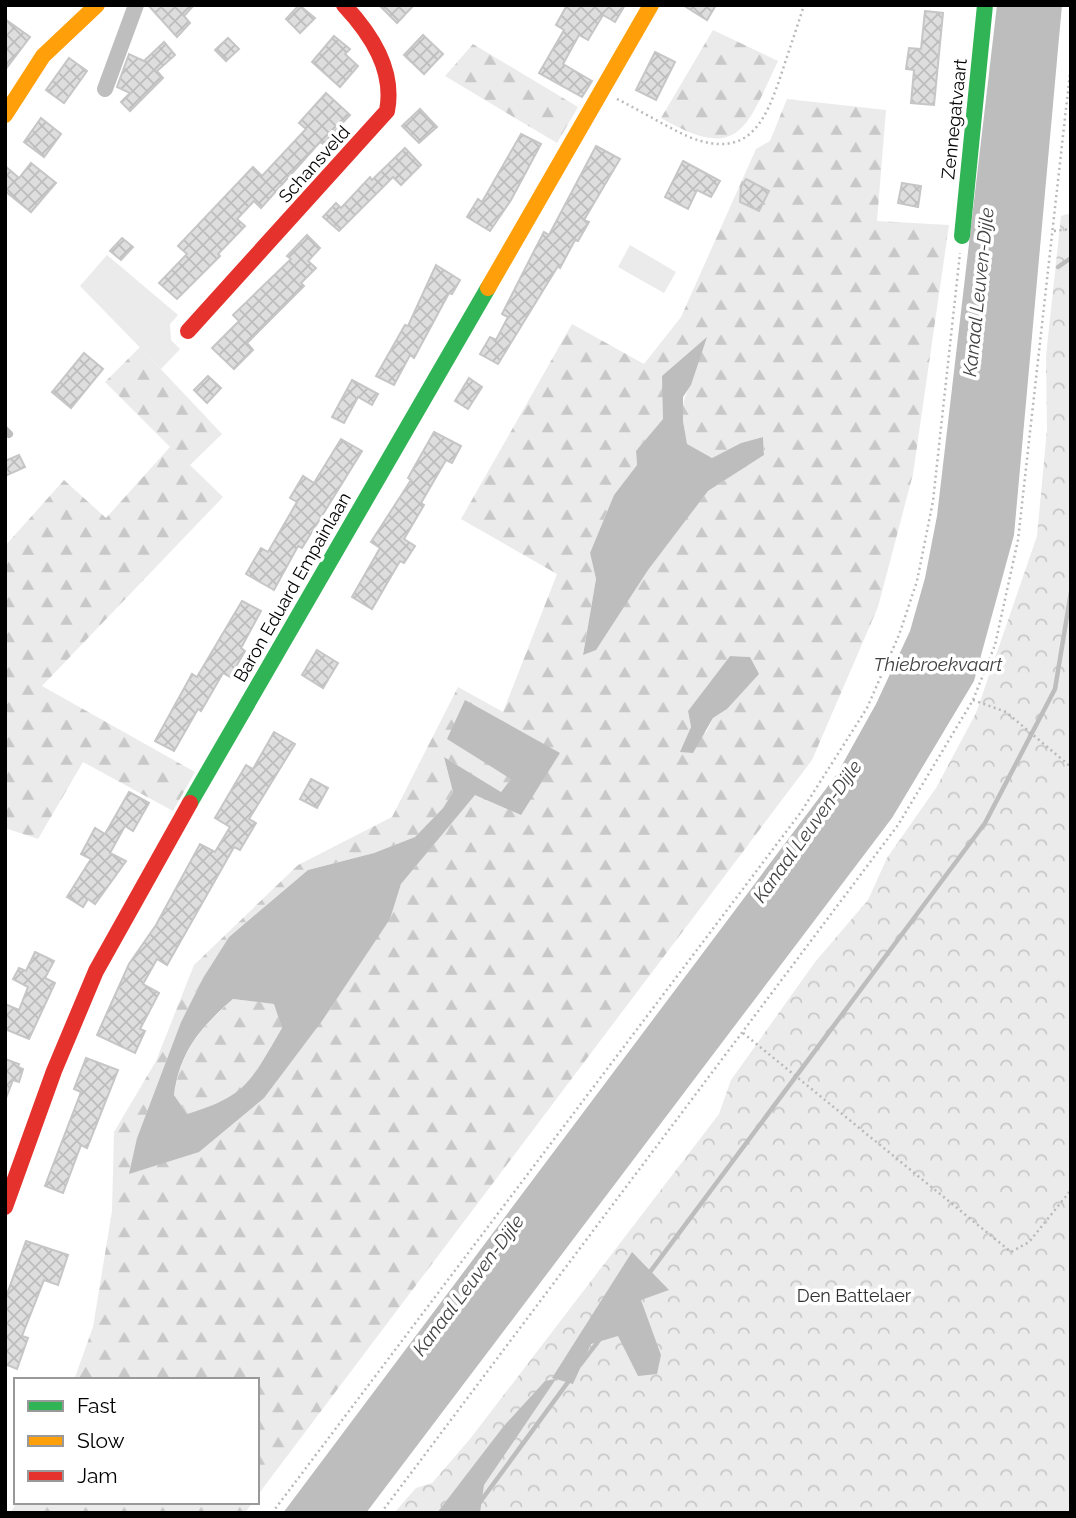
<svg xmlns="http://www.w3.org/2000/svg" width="1076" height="1518" viewBox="0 0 1076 1518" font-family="Raleway,sans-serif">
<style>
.green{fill:#ebebeb}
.forest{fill:url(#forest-firs);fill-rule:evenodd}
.park{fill:url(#park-crowns)}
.water{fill:#bdbdbd;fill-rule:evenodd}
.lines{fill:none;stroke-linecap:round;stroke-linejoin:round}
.stream{stroke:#bdbdbd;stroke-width:4.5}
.building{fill:url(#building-cross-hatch);stroke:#c6c6c6;stroke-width:2}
.path{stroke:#b9b9b9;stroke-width:2.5;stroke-dasharray:2 3.5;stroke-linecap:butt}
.lane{stroke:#bebebe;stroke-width:8}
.street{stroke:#bebebe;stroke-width:16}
.fast{stroke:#30b455;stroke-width:16}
.slow{stroke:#ff9f0a;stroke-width:16}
.jam{stroke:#e5322d;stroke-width:16}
.labels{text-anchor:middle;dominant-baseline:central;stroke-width:7;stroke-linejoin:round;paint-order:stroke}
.street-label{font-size:18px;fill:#000;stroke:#fff}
.park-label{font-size:18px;fill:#313131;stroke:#fff}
.water-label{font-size:19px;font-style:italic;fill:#424242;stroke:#fff}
</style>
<defs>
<pattern id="forest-firs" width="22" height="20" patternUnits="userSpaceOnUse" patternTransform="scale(1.75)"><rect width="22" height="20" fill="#ebebeb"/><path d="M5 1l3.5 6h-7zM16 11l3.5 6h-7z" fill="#c8c8c8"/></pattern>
<pattern id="park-crowns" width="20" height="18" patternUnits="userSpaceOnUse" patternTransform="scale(1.75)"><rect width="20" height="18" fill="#ebebeb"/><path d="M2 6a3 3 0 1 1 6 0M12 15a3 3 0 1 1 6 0" fill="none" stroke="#c8c8c8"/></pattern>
<pattern id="building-cross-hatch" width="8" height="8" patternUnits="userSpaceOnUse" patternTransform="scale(1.75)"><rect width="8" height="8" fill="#dedede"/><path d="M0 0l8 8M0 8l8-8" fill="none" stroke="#bdbdbd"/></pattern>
</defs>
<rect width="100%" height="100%" fill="#fff"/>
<g class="green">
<polygon points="630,245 676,272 664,293 618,267"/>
<polygon points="107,255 178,315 170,324 171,340 180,349 161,369 80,286"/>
</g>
<g class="forest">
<path d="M713,30l65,31c-32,68 -39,102 -117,57z"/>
<polygon points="473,44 578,107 557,143 445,76"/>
<path d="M787,99l99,11 -9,111 72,4 -36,249 -35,133 -66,153 -555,736v-116h-183l19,-53 19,-116 2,-79 42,-71 38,-96 104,-100 94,-48 66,-130 45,25 54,-138 -96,-55 111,-195 72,40 37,-47 75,-168 14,-8zM663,376l28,9c-13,19 -8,38 -4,60l25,13 29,-15 22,-6 1,18 -56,36 -125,163 13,-75 -6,-26 24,-58 23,-30 -1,-14 27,-32zM730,656l20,1 -23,52 -14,9 -6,13 -26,21 10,-25 -3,-16zM444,757l57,35 11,-14 9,36 -46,-20 -74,90 -11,35 -191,233 -62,-14 44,-116 22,-44 26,-41 79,-67 66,-17 41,-16 28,-29 10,-16z"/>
<polygon points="140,347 222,434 190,465 223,497 42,686 195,772 173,811 83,762 38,839 5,828 5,546 64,480 106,518 170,447 105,382"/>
<path d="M233,999l42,5 7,24 -31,52 -24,21 -40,13 -13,-19c7,-45 26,-66 59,-96z"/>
<polygon points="17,1502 253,1502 245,1513 10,1513"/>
</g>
<polygon class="park" points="1071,213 1071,1513 394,1513 416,1488 432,1483 470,1439 719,1114 731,1080 815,962 868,900 887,858 936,788 976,713 1037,536 1047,429 1046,356 1061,216"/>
<g class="water">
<polygon points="997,5 1062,5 1014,535 974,681 892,818 366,1513 283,1513 837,774 876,704 910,631 925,578 937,516"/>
<polygon points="707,337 691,385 683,397 683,421 687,444 712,458 741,443 763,437 764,455 708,491 648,570 596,650 583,655 596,579 590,553 614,495 637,465 636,451 663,419 662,376"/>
<polygon points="730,656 750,657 759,674 727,709 713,718 693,753 680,752 691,727 688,711"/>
<path d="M465,700l95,53 -39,62 -46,-20 -74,89 -11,35 -68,102 -58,77 -65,54 -70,22 8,-36 44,-116 22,-44 26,-41 79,-67 66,-17 41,-16 28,-29 10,-16 -9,-35 57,35 10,-13 -64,-40zM233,999l41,5 8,24c-31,52 -34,68 -95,86l-13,-19c6,-44 26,-67 59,-96z"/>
<polygon points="632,1252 669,1290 641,1300 661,1355 657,1374 638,1376 618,1336 591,1344 573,1384 556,1379 484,1485 480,1513 437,1513 503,1427 545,1381 555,1379 552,1378"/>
</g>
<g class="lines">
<g class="stream">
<polyline points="1058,267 1071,258"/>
<polyline points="647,1276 985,823 1055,689 1071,592"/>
<polyline points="580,1365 600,1339"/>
<polyline points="472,1513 571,1378"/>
</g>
</g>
<g class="building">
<polygon points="148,5 194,5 184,16 190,23 177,37"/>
<polygon points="299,5 315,18 300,33 286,19"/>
<polygon points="379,5 414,5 397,23"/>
<polygon points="567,5 625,5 615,22 603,15 588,40 579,35 563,64 592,81 582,97 539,73 564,30 556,25"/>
<polygon points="683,5 716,5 707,20"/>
<polygon points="925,11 943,13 934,105 911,103 914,70 906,69 909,48 921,49"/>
<polygon points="5,19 30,37 5,70"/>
<polygon points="423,35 443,54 424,74 404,55"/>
<polygon points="334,36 350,49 345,54 358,66 340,87 312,62"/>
<polygon points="228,38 239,49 226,61 215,50"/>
<polygon points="164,42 175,55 157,71 163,78 130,111 121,102 130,93 117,87 129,54 144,61"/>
<polygon points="655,52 675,62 656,100 636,90"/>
<polygon points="69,58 87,71 64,103 46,90"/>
<polygon points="326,93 350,115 323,144 320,142 261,208 254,201 237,219 245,226 218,254 220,256 177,299 159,283 187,254 178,246 253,167 262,176 306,129 299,123"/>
<polygon points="420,109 437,127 419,143 402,126"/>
<polygon points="41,118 61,134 44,157 24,142"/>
<polygon points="521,134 541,144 511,200 490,231 467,217 478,199 482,202"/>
<polygon points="596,146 620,159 584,220 589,222 578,241 575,240 560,268 558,266 498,364 480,354 490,337 496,340 508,317 502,314 533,253 544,232 549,235"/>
<polygon points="405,148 421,165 401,185 393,177 339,231 323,217 336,203 341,208 370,177 372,180"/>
<polygon points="683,161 720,181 711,197 697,190 688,209 665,197"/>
<polygon points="31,163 56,183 31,212 5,191 5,166 19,178"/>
<polygon points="746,179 769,191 759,211 740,202 741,187"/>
<polygon points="902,183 921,186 918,207 898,203"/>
<polygon points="307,235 320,248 308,261 316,268 301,283 304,286 247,343 253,350 234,369 212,348 239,321 233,315 291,259 287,256"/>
<polygon points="122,238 133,247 121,260 110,251"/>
<polygon points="436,265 460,280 452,294 449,293 414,358 410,355 394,385 376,376 405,325 408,326"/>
<polygon points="84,353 103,369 71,408 52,392"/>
<polygon points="208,376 221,388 207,403 194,390"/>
<polygon points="469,378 482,387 468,409 455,401"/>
<polygon points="352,380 378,394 372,405 358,397 344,423 332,417"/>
<polygon points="434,432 461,446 452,463 446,460 421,503 424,505 404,539 415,546 404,563 400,561 372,609 352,597 380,548 371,542 411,480 408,478"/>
<polygon points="341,439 362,451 302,548 298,546 274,590 246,574 261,548 268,552 297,502 290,498 303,476 314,483"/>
<polygon points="19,455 25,467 5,476 5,461"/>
<polygon points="242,601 261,611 241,648 245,651 230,677 223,673 201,711 198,709 174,751 155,741 192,674 197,677"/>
<polygon points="317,650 338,663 323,688 302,675"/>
<polygon points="274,732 295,744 249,819 256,823 240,850 234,847 167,965 157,959 143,984 159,993 140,1029 145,1031 135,1053 97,1035 129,964 156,925 200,844 215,852 230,827 215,818 246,765 253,769"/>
<polygon points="311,779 328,788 317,808 300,799"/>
<polygon points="129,792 149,803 133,831 125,826 110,853 126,861 95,904 88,899 83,907 67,897 91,859 81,854 95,828 105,834"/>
<polygon points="35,952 54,961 45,978 55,983 29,1039 5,1029 5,1004 19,1010 28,987 13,979 19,968 26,971"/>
<polygon points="86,1058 118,1070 87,1148 81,1145 63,1193 45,1186 81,1092 74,1089"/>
<polygon points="5,1059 19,1064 18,1067 23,1069 19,1082 13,1080 6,1098"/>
<polygon points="26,1241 68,1255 58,1285 44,1280 22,1336 28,1338 17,1369 5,1364 5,1300"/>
</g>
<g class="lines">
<g class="path">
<path d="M617,99c24,12 48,27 72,38 61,24 77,-17 93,-65 7,-22 15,-44 22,-67"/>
<polyline points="1054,231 1071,229"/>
<polyline points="973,700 1006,712 1071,767"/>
<polyline points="743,1033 1011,1252 1029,1242 1071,1190"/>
<polyline points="272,1513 801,812 867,708 899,635 917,581 933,501 960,253"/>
<polyline points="381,1513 898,825 973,700 995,645 1018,540 1071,64"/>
</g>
<polyline class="lane" points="5,430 9,434"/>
<polyline class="street" points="105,89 136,5"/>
<g class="fast">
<polyline points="962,236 985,5"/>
<polyline points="190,803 488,288"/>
</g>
<g class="slow">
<polyline points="5,115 43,56 97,5"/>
<polyline points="488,288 651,5"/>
</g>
<g class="jam">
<path d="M188,331l199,-220c8,-41 -16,-77 -43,-106"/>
<polyline points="5,1207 54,1071 96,971 190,803"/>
</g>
</g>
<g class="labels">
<g class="street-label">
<text transform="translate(954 119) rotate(-84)">Zennegatvaart</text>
<text transform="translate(314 164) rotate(-48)">Schansveld</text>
<text transform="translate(292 587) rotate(-60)">Baron Eduard Empainlaan</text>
</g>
<g class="park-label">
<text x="854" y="1295">Den Battelaer</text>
</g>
<g class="water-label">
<text transform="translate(978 292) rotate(-84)">Kanaal Leuven-Dijle</text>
<text x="938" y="664">Thiebroekvaart</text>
<text transform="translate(807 831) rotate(-54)">Kanaal Leuven-Dijle</text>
<text transform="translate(468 1285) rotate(-53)">Kanaal Leuven-Dijle</text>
</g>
</g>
<rect width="1076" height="1518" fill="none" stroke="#000000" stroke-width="14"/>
<rect x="14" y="1378" width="245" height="126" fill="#ffffff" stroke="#999999" stroke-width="2"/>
<rect x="28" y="1401" width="35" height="10" fill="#30b455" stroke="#999999" stroke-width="2"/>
<text x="77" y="1413" font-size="21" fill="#000000">Fast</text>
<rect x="28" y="1436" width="35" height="10" fill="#ff9f0a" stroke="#999999" stroke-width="2"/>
<text x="77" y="1448" font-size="21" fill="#000000">Slow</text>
<rect x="28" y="1471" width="35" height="10" fill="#e5322d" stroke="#999999" stroke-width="2"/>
<text x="77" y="1483" font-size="21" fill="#000000">Jam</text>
</svg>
